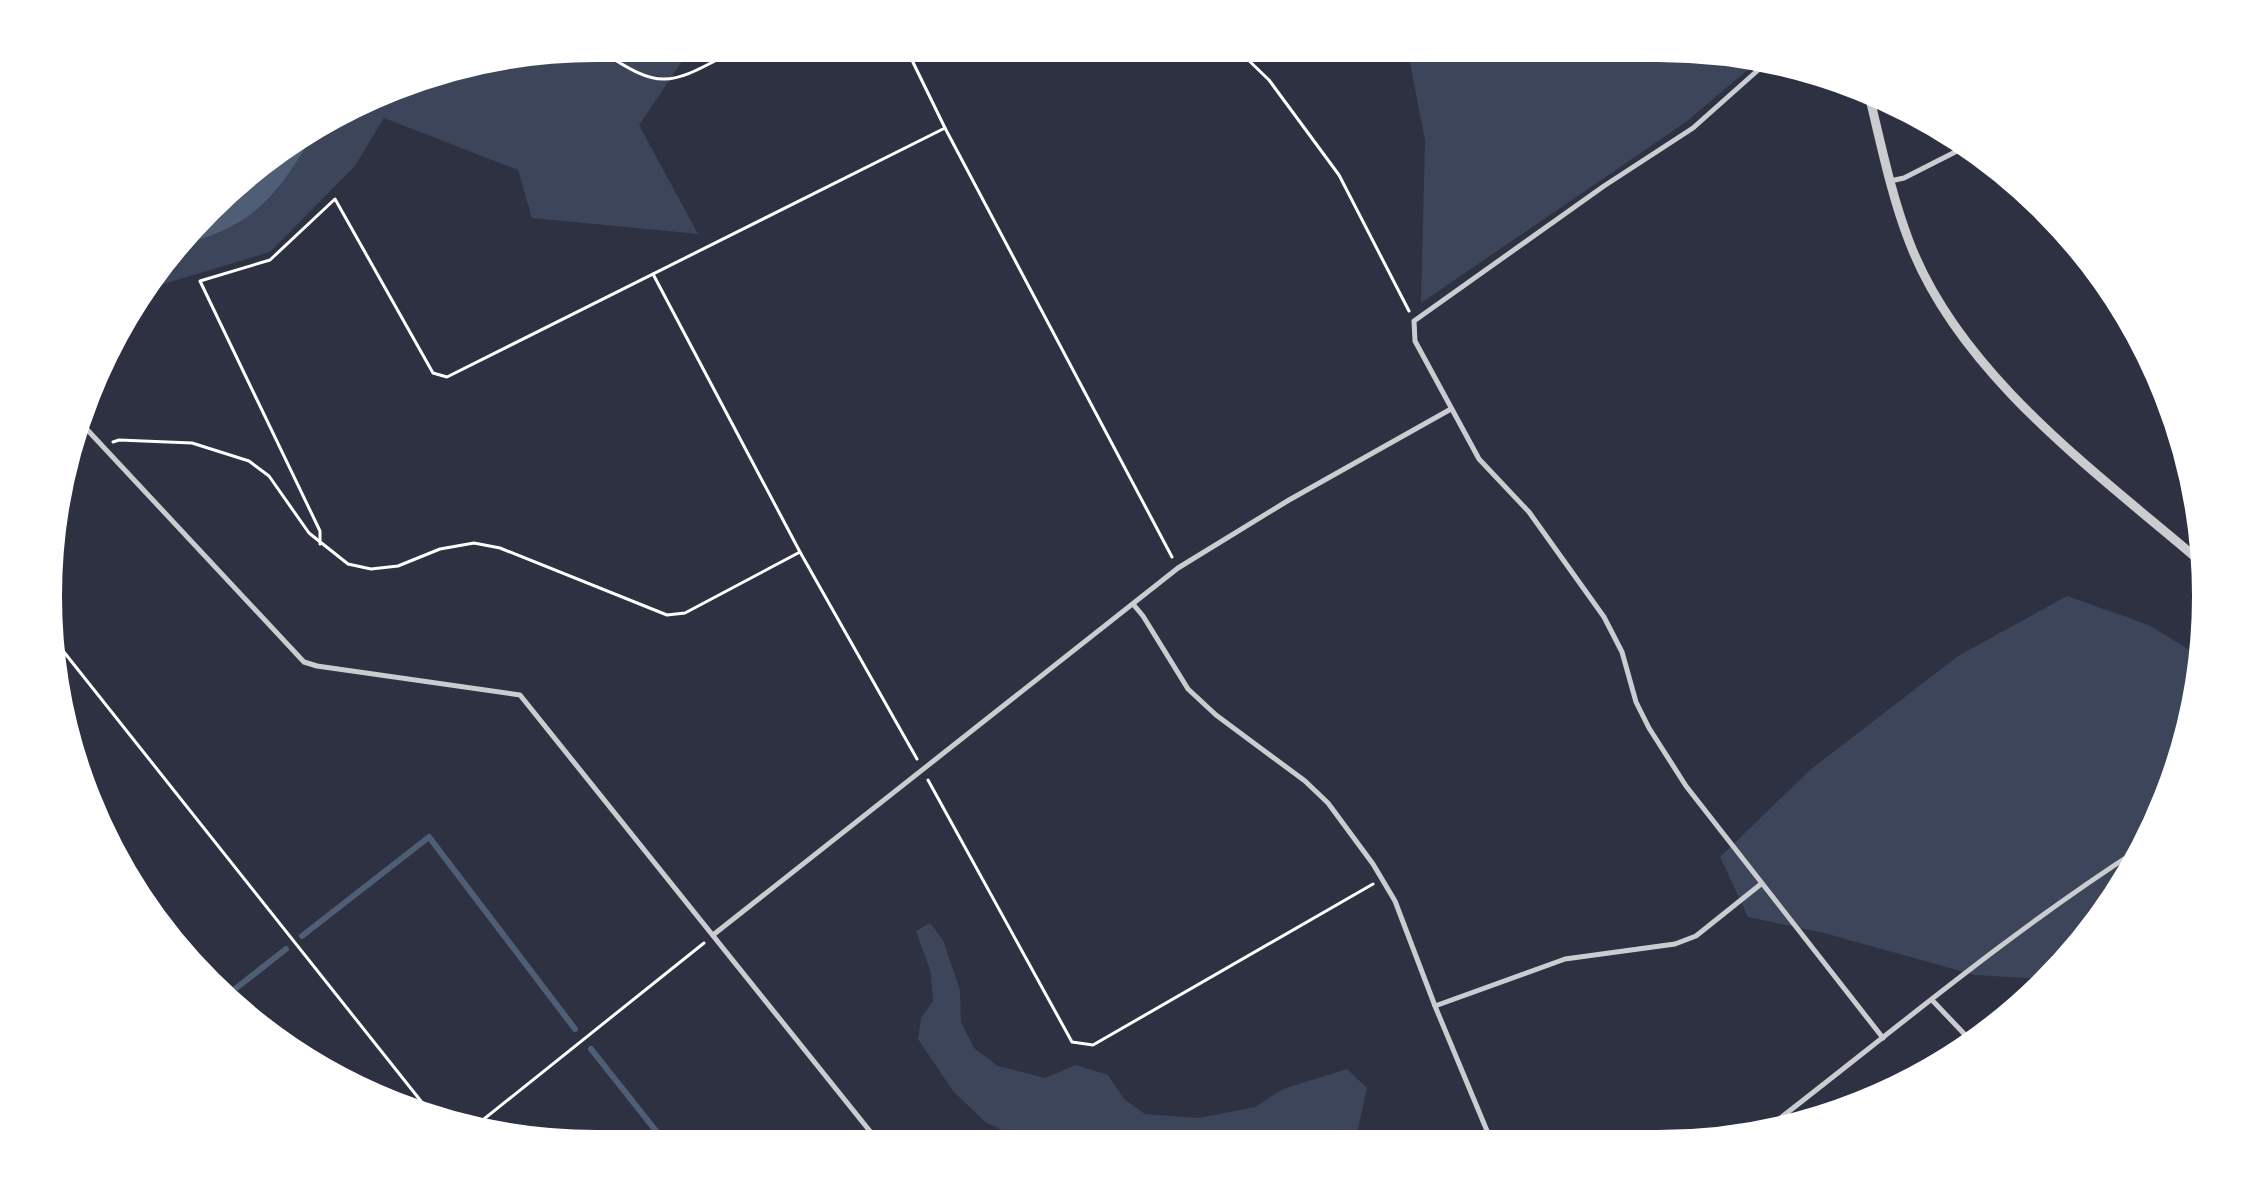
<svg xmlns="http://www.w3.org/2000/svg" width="2254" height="1192" viewBox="0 0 2254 1192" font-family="'Source Sans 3',sans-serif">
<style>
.green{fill:#3c4559}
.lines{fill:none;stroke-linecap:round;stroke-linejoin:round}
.stream{stroke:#4f5d75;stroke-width:6}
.canal{stroke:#4f5d75;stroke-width:21}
.path{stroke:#fff;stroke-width:3}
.minor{stroke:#caccd0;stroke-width:5}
.tertiary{stroke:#caccd0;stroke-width:9}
.rim{fill:none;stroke:#fff;stroke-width:6}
</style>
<rect width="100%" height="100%" fill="#2d3142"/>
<g class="green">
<polygon points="596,50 689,51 639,125 698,234 532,218 518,170 384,118 355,166 270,252 144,290 183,239 234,224 266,199 315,129 323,123 420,79 490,60"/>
<polygon points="1350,51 1693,51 1757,62 1686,122 1421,303 1425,140 1408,53 1357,55"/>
<polygon points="2067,596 2149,625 2199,656 2185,738 2148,838 2069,956 2043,979 1975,975 1824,933 1748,917 1720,857 1810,770 1958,656"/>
<polygon points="930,923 943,940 960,990 961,1022 974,1048 998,1066 1045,1078 1076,1065 1108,1075 1124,1099 1145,1114 1199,1118 1255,1107 1283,1089 1347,1069 1367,1088 1356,1138 1020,1139 985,1122 953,1091 918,1039 921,1018 933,1001 931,973 916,931"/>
</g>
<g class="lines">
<g class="stream">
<polyline points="302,936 429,837 575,1029"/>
<polyline points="226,996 286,949"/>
<polyline points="591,1049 664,1141"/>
</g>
<path class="canal" d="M191,231c56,-16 77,-43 107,-91"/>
<g class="path">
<path d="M600,50c64,44 72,33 136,0"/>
<polyline points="907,50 945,128 1172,557"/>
<polyline points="1239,51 1269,80 1339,175 1409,311"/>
<polyline points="653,274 800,552 917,759"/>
<polyline points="113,442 119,440 192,443 249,461 269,476 309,533 348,564 371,569 398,566 440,549 474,543 500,548 667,615 685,613 800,552"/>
<polyline points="320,544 320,531 200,281 270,260 335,199 433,373 447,377 945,128"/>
<polyline points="52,637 432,1115"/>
<polyline points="928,780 1072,1042 1093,1045 1373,884"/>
<polyline points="474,1127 704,943"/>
</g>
<g class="minor">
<polyline points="1766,63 1693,128 1604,186 1414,321 1415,341 1479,459 1529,512 1604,617 1622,652 1636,702 1649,728 1686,786 1883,1038"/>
<polyline points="1890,181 1904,178 1965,147"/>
<polyline points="225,199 241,188 260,166"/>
<polyline points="80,422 304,662 317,666 520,695 877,1140"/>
<polyline points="1133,604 1143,616 1188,689 1216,715 1305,781 1328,803 1373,864 1395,901 1435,1006 1490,1138"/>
<polyline points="713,935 1178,568 1289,500 1451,409"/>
<polyline points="1932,1000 1971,1041"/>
<polyline points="1435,1006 1565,959 1675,944 1696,936 1761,884"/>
<path d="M1770,1126c122,-94 241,-195 371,-278"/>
<polyline points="958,1140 969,1137 991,1140"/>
</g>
<path class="tertiary" d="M1869,95c12,49 22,99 40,146 50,133 187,231 292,321"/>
</g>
<path d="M0 0H2254V1192H0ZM596 59H1658A537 537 0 0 1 2195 596V596A537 537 0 0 1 1658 1133H596A537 537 0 0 1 59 596V596A537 537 0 0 1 596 59Z" fill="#fff" fill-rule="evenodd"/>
<path class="rim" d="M596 59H1658A537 537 0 0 1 2195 596V596A537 537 0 0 1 1658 1133H596A537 537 0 0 1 59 596V596A537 537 0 0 1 596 59Z"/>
</svg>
